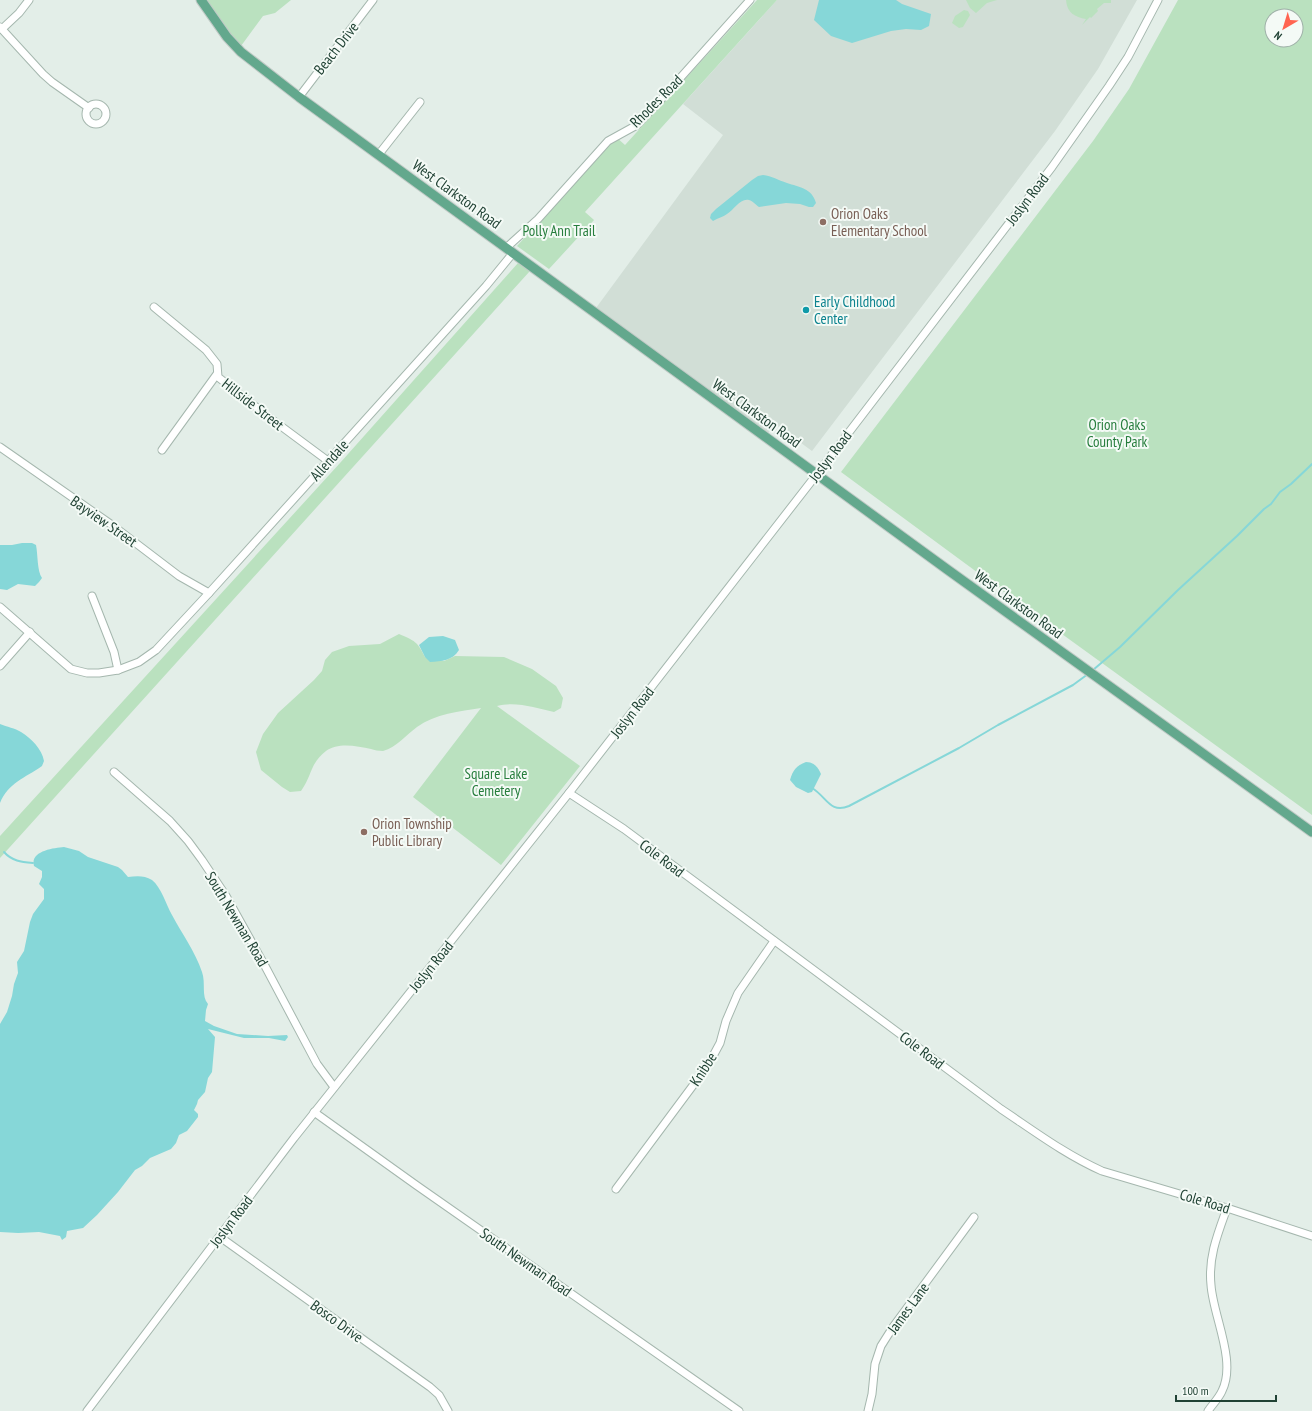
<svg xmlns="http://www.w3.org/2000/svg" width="1312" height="1411" viewBox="0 0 1312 1411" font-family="'PT Sans Narrow',sans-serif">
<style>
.built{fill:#d1ded6}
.green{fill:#bae1bf;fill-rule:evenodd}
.water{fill:#86d7d8}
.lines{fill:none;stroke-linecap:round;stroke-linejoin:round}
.stream{stroke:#86d7d8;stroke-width:2}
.minor-casing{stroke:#a5b7ae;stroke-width:9}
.major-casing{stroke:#c1cac6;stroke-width:11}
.minor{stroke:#fff;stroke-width:7}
.major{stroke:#63a88d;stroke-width:9}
.education-dot{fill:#8d6e63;stroke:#f4faf6;stroke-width:1.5}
.culture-dot{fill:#0f9aa8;stroke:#f4faf6;stroke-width:1.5}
.labels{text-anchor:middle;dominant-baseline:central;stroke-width:4;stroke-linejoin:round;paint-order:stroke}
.street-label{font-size:15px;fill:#204234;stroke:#f4faf6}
.education-label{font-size:15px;fill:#785e54;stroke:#f4faf6;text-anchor:start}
.park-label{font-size:15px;fill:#267d3c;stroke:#f4faf6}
.culture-label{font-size:15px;fill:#0d838f;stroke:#f4faf6;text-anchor:start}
</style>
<rect width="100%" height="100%" fill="#e3eee8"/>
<polygon class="built" points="777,0 1137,0 1098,69 1055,131 812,451 775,424 768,433 596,308 723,135 683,104"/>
<g class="green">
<polygon points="206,0 291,0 275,13 263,16 241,46 226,29"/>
<polygon points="757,0 777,0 585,212 594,220 549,269 517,246 616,137 625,145"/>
<polygon points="966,0 997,0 987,3 976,13 970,8"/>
<path d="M1066,0h45v3h-7l-7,6 1,2 -7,7 -1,-1 -8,8 4,-6c-11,-2 -19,-6 -20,-19z"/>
<path d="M1178,0h134v815l-308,-223 -163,-120 252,-331 36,-52zM1272,16h24v24h-24z"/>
<polygon points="964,10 968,11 970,15 963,27 959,28 952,23 955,16"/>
<polygon points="518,263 530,271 0,858 0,836 340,463"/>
<path d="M399,634c16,7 18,7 26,23l19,4 11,-5 49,1 28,12 24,17 7,12 -2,10 -7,4c-18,-4 -38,-11 -57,-6l83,60 -79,99 -88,-68 68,-89c-21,3 -46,6 -64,19 -11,8 -20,20 -34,24 -4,0 -9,-1 -12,-2 -14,-3 -33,-7 -45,2 -16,12 -14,25 -25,40l-11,1 -8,-5 -21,-17 -5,-18 7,-18 15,-21 36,-33 8,-9 3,-11 7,-8 17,-6 31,-2z"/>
</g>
<g class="water">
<polygon points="819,0 896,0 902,4 931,14 929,26 921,30 906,29 891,31 852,43 831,36 814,20"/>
<path d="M763,175c9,1 15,5 24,8 12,4 25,5 29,20l-3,4h-4l-9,-3 -14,-1 -27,4c-3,-2 -6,-6 -10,-7 -9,-2 -15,10 -22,14 -4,3 -9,4 -14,7l-3,-3 1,-4 5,-5 36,-29 6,-4z"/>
<path d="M22,543h10l4,2c2,10 1,26 6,33l-3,4 -4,4 -17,-2 -11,6 -7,-1v-44h12z"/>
<path d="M443,636l12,4 4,10c-7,11 -17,11 -29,12l-5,-5 -6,-12 10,-8z"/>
<path d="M0,724c7,3 15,4 21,8 10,6 21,17 23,29l-2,5c-17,12 -34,17 -42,37z"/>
<path d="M806,762c8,0 12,5 15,12l-9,18 -4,1 -12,-6 -6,-7c3,-10 6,-14 16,-18z"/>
<path d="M64,847l15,4 9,6 30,10 4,3 6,7c8,-1 16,-2 24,3 9,7 14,24 20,35 10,19 23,36 30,57 4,11 -1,24 6,32l-2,6 -1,11 9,5 23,8 31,2 19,-1 1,2 -3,4 -16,-3h-25l-36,-9 7,8 -3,35 -4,6 -3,14 -7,8 -1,4 -3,6 4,4v3l-11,14 -8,4 -3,8 -5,6 -21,9 -8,8 -7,4 -17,22 -21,23 -14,13 -16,3 -1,6 -4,3 -2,-4 -21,-4 -21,1 -18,-1v-208l7,-12 5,-16 2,-12 4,-11 -1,-11 7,-11 6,-29 3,-8 11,-15v-10l-5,-5 3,-7v-6l-8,-5c-4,-15 19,-18 30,-19z"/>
</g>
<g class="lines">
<g class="stream">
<polyline points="1093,670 1120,647 1178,590 1237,536 1264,509 1271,504 1280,492 1291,484 1312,464"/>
<path d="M812,788c15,9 18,26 37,18l110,-58 39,-23 75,-40 15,-11"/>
<path d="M4,852c8,9 17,10 29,11"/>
</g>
<g class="minor-casing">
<g id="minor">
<polyline points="0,27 43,74 52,82 89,108"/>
<polyline points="2,29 19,13 29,0"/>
<polyline points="299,97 373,0"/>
<circle cx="96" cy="114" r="10"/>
<polyline points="379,154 420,102"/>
<polyline points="506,248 538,219 608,141 637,125 656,105 750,0"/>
<polyline points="154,307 206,350 217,364 218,377 270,418 328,461"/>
<polyline points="0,447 112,525 179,576 209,593"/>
<polyline points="162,450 217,374"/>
<polyline points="92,596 114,652 118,670"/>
<polyline points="0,607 71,669 87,673 99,673 118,670 139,662 156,650 209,593 486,286 513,253"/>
<polyline points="0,666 30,632"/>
<polyline points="114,772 170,821 188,841 202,860 226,896 265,966 317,1064 334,1087"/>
<path d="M569,793l55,36 377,280c33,22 65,46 101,62l125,37 85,28"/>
<polyline points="314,1112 416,1185 739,1411"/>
<polyline points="616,1189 700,1076 713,1056 720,1043 726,1021 738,993 774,941"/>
<polyline points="220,1237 354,1333 430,1387 439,1395 448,1411"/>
<polyline points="87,1411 294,1138 569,793 817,474 1052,167 1109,86 1128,57 1158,0"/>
<polyline points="868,1411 872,1394 875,1364 881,1346 893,1327 974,1217"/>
<path d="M1208,1411c4,-6 11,-13 14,-20 15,-30 -9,-75 -11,-106 -3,-28 7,-52 16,-77"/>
</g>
</g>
<g class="major-casing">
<polyline id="major" points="201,0 227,37 241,52 299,97 948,570 1312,832"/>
</g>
<use href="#minor" class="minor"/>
<use href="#major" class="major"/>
</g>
<g class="education-dot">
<circle cx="823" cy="222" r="4"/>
<circle cx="364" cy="832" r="4"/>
</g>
<circle class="culture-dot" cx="806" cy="310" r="4"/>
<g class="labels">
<g class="street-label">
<text transform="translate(336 48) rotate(-52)">Beach Drive</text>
<text transform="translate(656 101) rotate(-45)">Rhodes Road</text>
<text transform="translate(457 194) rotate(36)">West Clarkston Road</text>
<text transform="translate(1027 199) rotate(-53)">Joslyn Road</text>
<text transform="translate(253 404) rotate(38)">Hillside Street</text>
<text transform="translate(757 413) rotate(36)">West Clarkston Road</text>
<text transform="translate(830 456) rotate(-53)">Joslyn Road</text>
<text transform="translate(329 460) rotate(-48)">Allendale</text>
<text transform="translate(104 521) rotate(35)">Bayview Street</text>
<text transform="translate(1019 604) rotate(36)">West Clarkston Road</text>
<text transform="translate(632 712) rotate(-52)">Joslyn Road</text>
<text transform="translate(662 858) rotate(37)">Cole Road</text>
<text transform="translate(237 919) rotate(59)">South Newman Road</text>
<text transform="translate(431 966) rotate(-51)">Joslyn Road</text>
<text transform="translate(922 1050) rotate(37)">Cole Road</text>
<text transform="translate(703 1069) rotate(-57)">Knibbe</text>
<text transform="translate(1205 1201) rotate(17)">Cole Road</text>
<text transform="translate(231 1221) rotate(-53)">Joslyn Road</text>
<text transform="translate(526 1262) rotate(35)">South Newman Road</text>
<text transform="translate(908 1308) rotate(-54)">James Lane</text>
<text transform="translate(337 1321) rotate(36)">Bosco Drive</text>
</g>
<g class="education-label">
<text x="831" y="213">Orion Oaks<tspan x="831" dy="17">Elementary School</tspan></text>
<text x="372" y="823">Orion Township<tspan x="372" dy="17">Public Library</tspan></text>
</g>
<g class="park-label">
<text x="559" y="230">Polly Ann Trail</text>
<text x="1117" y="424">Orion Oaks<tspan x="1117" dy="17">County Park</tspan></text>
<text x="496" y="773">Square Lake<tspan x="496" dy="17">Cemetery</tspan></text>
</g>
<g class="culture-label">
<text x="814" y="301">Early Childhood<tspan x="814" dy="17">Center</tspan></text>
</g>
</g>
<g transform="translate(1284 28) rotate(218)"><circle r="19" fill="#f4faf6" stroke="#9fb0a8"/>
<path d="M0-3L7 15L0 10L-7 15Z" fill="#ff6450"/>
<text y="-6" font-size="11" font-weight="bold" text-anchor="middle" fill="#204234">N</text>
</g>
<path d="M1176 1395v6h100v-6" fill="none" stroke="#204234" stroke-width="2"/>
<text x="1182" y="1395" font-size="12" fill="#204234" stroke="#f4faf6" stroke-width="3" paint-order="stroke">100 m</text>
</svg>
